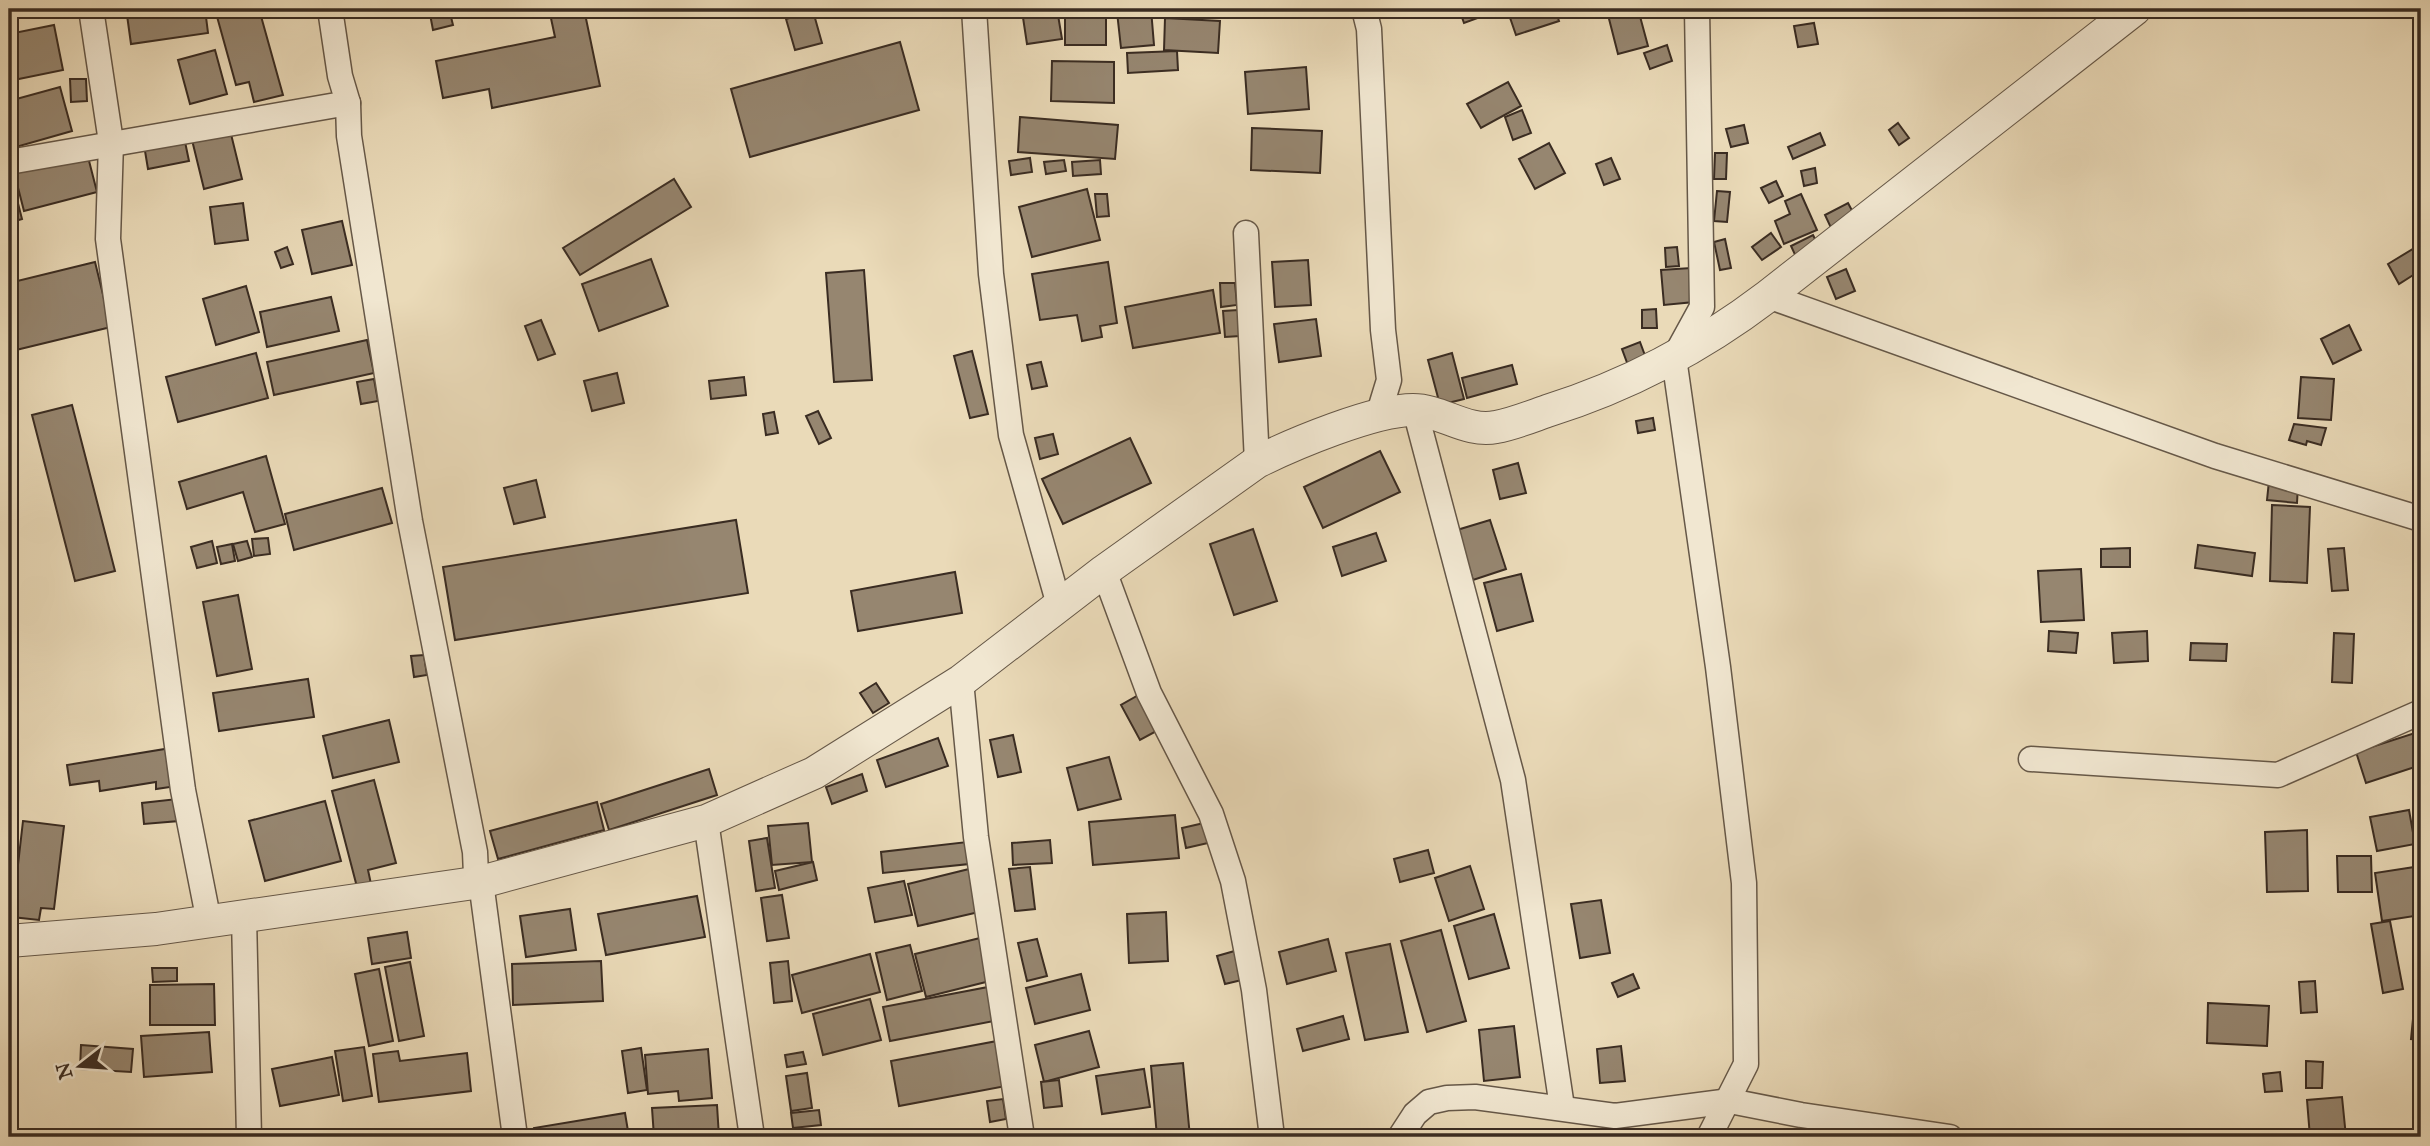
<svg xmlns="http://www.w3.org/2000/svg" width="2430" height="1146" viewBox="0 0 2430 1146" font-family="'IM FELL Great Primer',serif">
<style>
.building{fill:#968670;stroke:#3a2c22;stroke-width:2}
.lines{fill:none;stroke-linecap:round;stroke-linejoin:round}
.minor-casing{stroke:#665848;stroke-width:27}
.tertiary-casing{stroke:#665848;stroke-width:34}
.minor{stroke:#f1e7d1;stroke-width:24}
.tertiary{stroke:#f1e7d1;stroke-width:32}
</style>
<rect width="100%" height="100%" fill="#eadab8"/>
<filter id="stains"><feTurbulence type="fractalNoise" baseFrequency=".00286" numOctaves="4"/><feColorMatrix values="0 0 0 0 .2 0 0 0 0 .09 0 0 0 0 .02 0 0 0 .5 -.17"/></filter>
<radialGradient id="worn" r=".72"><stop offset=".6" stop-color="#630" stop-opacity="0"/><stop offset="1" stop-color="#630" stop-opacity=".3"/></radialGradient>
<g class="building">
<polygon points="171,9 205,9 208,33 131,44 127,15"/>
<polygon points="231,9 259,9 283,95 254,102 249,82 236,85 216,13"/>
<polygon points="429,9 449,9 453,25 433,30"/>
<polygon points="549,9 584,9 600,86 492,108 489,89 443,98 436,61 555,37"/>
<polygon points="1057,9 1062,39 1027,44 1022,11"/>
<rect x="1065" y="9" width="41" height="36"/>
<polygon points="1151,9 1154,45 1121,48 1117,12"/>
<polygon points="1459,9 1502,9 1464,23"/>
<polygon points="1507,9 1555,9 1559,21 1516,35"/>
<polygon points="1617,9 1638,9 1648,46 1618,54 1607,11"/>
<polygon points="813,11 822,43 795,50 786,19"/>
<polygon points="1165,18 1220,21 1218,53 1164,50"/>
<polygon points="1814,23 1818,44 1798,47 1794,26"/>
<polygon points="54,25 63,70 9,81 9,34"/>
<polygon points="900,42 919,110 750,157 731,89"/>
<polygon points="1667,45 1672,61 1650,69 1644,53"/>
<polygon points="215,50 227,94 190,104 178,60"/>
<polygon points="1177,51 1178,70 1128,73 1127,53"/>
<polygon points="1052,61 1114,62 1114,103 1051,101"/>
<polygon points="1306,67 1309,109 1248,114 1245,72"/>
<polygon points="70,79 86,79 87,101 71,102"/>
<polygon points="1508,82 1521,106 1481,128 1467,104"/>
<polygon points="60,87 72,131 9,149 9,101"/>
<polygon points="1522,110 1531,133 1513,140 1505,117"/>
<polygon points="1020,117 1118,125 1115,159 1018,152"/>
<polygon points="1898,123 1909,138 1899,145 1889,130"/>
<polygon points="1744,125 1748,143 1731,147 1726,129"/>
<polygon points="1252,128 1322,131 1320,173 1251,170"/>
<polygon points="230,130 242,179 204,189 192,140"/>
<polygon points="1820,133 1825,145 1793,159 1788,147"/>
<polygon points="184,137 189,161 148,169 144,145"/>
<polygon points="1549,143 1565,173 1535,189 1519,159"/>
<polygon points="87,153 97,192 24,211 14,172"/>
<polygon points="1715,153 1727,153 1726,179 1714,179"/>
<polygon points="1030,158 1032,172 1011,175 1009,161"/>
<polygon points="1611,158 1620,179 1604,185 1596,164"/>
<polygon points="1064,160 1066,171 1046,174 1044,162"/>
<polygon points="1100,160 1101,174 1073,176 1072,162"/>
<polygon points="9,168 22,219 9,223"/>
<polygon points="1815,168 1817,183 1804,186 1801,171"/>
<polygon points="674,179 691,207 580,275 563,248"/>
<polygon points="1776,181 1783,196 1769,203 1761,188"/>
<polygon points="1087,189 1100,240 1032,257 1019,207"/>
<polygon points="1717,191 1730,192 1727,222 1714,221"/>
<polygon points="1095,194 1107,194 1109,216 1097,217"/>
<polygon points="1801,194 1817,230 1784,244 1775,221 1790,214 1785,201"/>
<polygon points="243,203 248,240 215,244 210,207"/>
<polygon points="1848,203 1856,218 1832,230 1825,215"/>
<polygon points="342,221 352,265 312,274 302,230"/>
<polygon points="1771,233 1781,247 1762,260 1752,247"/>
<polygon points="1813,235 1820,249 1798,261 1791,246"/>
<polygon points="1725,239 1731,268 1720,270 1714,242"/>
<polygon points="2421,244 2421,270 2399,284 2388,264"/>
<polygon points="287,247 293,264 281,268 275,252"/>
<polygon points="1677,247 1679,266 1666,267 1665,248"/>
<polygon points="651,259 668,306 599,331 582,284"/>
<polygon points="1308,260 1311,305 1275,307 1272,262"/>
<polygon points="95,262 111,327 16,350 9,321 9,283"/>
<polygon points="1108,262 1117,323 1100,326 1102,337 1082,341 1077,315 1040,320 1032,274"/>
<polygon points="1691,268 1694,302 1664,305 1661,270"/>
<polygon points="1846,269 1855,291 1836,299 1827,277"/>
<polygon points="864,270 872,380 834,382 826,273"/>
<polygon points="1220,283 1235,283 1237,305 1221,307"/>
<polygon points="246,286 259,332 216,345 203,299"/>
<polygon points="1213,290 1220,333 1133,348 1125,307"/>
<polygon points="331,297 339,331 267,347 260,312"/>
<polygon points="1656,309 1657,328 1642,328 1642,310"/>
<polygon points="1238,310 1240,336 1225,337 1223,311"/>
<polygon points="1316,319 1321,356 1279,362 1274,324"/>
<polygon points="541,320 555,354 538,360 525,326"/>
<polygon points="2349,325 2361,350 2333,364 2321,339"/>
<polygon points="367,340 374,373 274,395 267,362"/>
<polygon points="1640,342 1647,361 1629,368 1622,349"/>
<polygon points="972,351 988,414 970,418 954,356"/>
<polygon points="256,353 268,398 178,422 166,377"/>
<polygon points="1452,353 1464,399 1440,405 1428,360"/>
<polygon points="1041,362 1047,386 1032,389 1027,365"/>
<polygon points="1512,365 1517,384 1467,398 1462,378"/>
<polygon points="617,373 624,403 592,411 584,381"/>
<polygon points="744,377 746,395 711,399 709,381"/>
<polygon points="2301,377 2334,379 2331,420 2298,418"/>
<polygon points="374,379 378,401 361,404 357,382"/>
<polygon points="72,405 115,571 75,581 32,415"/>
<polygon points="818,411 831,438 819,444 806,416"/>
<polygon points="774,412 778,433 766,435 763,414"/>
<polygon points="1653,418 1655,430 1638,433 1636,421"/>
<polygon points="2294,424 2326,428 2321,445 2307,441 2306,445 2289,440"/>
<polygon points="1053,434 1058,454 1040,459 1035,438"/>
<polygon points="1130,438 1151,483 1063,524 1042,479"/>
<polygon points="1380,451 1400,492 1323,528 1304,487"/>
<polygon points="266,456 285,524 255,532 243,492 187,509 179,482"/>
<polygon points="1518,463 1526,493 1500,499 1493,470"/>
<polygon points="536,480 545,517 514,524 504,488"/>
<polygon points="2269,481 2298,485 2297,503 2267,500"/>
<polygon points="382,488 392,523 294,550 285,514"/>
<polygon points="2272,505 2310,507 2307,583 2270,581"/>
<polygon points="736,520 748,593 455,640 443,567"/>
<polygon points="1490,520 1506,569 1473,580 1457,530"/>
<polygon points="1253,529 1277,601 1234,615 1210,544"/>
<polygon points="1376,533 1386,561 1342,576 1333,547"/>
<polygon points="268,538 270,554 254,556 252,539"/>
<polygon points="212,541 217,563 197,568 191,547"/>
<polygon points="247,541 252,557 238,561 233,544"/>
<polygon points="232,544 235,561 221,564 217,547"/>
<polygon points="2198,545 2255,553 2252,576 2195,568"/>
<polygon points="2130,548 2130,567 2101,567 2101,549"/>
<polygon points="2344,548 2348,590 2332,591 2328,549"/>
<polygon points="2081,569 2084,620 2041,622 2038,571"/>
<polygon points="955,572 962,613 858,631 851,591"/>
<polygon points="1521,574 1533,621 1497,631 1484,583"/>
<polygon points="238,595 252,669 217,676 203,602"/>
<polygon points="2049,631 2078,633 2076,653 2048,651"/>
<polygon points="2147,631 2148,661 2114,663 2112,633"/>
<polygon points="2334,633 2354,634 2352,683 2332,682"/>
<polygon points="2191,643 2227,644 2226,661 2190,660"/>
<polygon points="424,655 427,675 414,677 411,656"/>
<polygon points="308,679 314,717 219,731 213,693"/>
<polygon points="876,683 889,703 873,713 860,693"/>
<polygon points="1142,693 1162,728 1140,740 1121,705"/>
<polygon points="389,720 399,762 333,778 323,736"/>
<polygon points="2421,731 2421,765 2366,783 2356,752"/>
<polygon points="1013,735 1021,772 998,777 990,740"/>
<polygon points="938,738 948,766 886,787 877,760"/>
<polygon points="171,748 177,786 156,789 156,782 100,791 99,781 70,785 67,765"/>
<polygon points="1109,757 1121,799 1078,810 1067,768"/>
<polygon points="709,769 717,795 609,830 601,804"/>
<polygon points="862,774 867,791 832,804 826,787"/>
<polygon points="374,780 396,863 368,870 371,884 357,887 332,791"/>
<polygon points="177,799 179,821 144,824 142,803"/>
<polygon points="325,801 341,861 265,881 249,821"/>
<polygon points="597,802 604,830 498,859 490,831"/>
<polygon points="2409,810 2415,844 2377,851 2370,817"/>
<polygon points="1175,815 1179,858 1093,865 1089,822"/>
<polygon points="23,821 64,826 54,909 41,908 39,920 12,917"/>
<polygon points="808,823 812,862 772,865 768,826"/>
<polygon points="1204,823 1208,843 1186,848 1182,828"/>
<polygon points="2307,830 2308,891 2267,892 2265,832"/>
<polygon points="767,838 775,888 756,891 749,841"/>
<polygon points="1050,840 1052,863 1013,865 1012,843"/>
<polygon points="967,842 969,864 883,873 881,852"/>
<polygon points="1428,850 1434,873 1400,882 1394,859"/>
<polygon points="2337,856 2371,856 2372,892 2338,892"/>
<polygon points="813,862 817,880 779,890 775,871"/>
<polygon points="1470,866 1484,909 1449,921 1435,878"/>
<polygon points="2421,866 2421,915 2382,921 2375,873"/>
<polygon points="1030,867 1035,909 1015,911 1009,869"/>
<polygon points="969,869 979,912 918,926 908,884"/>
<polygon points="904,881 912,915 875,922 868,888"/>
<polygon points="782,895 789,938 767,941 761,898"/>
<polygon points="697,896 705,937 606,955 598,914"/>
<polygon points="1601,900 1610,953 1580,958 1571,904"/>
<polygon points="570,909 576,950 526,957 520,916"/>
<polygon points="1166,912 1168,961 1129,963 1127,914"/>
<polygon points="1494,914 1509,968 1469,979 1454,926"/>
<polygon points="2390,921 2403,989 2383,993 2371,924"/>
<polygon points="1441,930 1466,1021 1427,1032 1401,941"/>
<polygon points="407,932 411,958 372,964 368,938"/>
<polygon points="980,938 990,981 926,997 915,954"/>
<polygon points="1037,939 1047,976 1027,981 1018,943"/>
<polygon points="1328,939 1336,971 1287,984 1279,952"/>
<polygon points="1390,944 1408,1032 1365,1040 1346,953"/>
<polygon points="910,945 922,991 887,1000 876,953"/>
<polygon points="1238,950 1246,979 1225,984 1217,956"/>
<polygon points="870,954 880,992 802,1013 792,975"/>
<polygon points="601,961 603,1001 513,1005 512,964"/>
<polygon points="788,961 792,1001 774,1003 770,963"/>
<polygon points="410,962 424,1036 399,1041 385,967"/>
<polygon points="152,968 177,968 177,981 153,982"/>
<polygon points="379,969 393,1041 369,1046 355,974"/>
<polygon points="1081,974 1090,1010 1035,1024 1026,988"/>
<polygon points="1633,974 1639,988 1618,997 1612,983"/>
<polygon points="2315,981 2317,1012 2301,1013 2299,982"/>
<polygon points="214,984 215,1025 150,1025 150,985"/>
<polygon points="988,987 994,1021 890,1041 883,1007"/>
<polygon points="870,999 881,1040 823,1055 813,1014"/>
<polygon points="2208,1003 2269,1006 2267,1046 2207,1043"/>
<polygon points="2414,1009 2421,1010 2421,1040 2411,1039"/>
<polygon points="1343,1016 1349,1039 1303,1051 1297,1029"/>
<polygon points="1514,1026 1520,1077 1484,1081 1479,1030"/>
<polygon points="1089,1031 1099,1067 1044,1082 1035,1045"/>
<polygon points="209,1032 212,1072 144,1077 141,1036"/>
<polygon points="997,1041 1006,1086 899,1106 891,1061"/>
<polygon points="81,1045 133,1049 131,1072 80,1069"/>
<polygon points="1621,1046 1625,1081 1600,1083 1597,1049"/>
<polygon points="364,1047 372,1096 343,1101 335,1051"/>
<polygon points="641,1048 647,1090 628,1093 622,1051"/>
<polygon points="708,1049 712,1098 679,1101 678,1091 648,1094 645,1055"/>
<polygon points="398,1051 400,1061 467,1053 471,1091 379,1102 373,1054"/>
<polygon points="803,1052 806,1064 787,1067 785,1055"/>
<polygon points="332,1057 339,1095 280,1106 272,1069"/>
<polygon points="2306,1061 2323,1062 2322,1088 2306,1088"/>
<polygon points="1183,1063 1190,1137 1157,1137 1151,1066"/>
<polygon points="1144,1069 1150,1107 1102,1114 1096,1076"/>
<polygon points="2280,1072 2282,1091 2265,1092 2263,1074"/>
<polygon points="807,1073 812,1108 791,1111 786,1076"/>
<polygon points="1059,1080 1062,1106 1044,1108 1041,1082"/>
<polygon points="2342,1097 2346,1137 2310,1137 2307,1100"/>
<polygon points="1003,1099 1006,1119 990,1122 987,1101"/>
<polygon points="717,1105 719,1137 654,1137 652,1108"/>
<polygon points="819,1110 821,1125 793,1128 791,1113"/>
<polygon points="625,1113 629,1137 535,1137 534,1128"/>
</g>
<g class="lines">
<g class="minor-casing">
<g id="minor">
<polyline points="91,9 111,142 108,239 183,790 209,922"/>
<polyline points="974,9 991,274 1011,435 1059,605"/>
<polyline points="1364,9 1369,29 1383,330 1389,380 1378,416"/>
<polyline points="1697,9 1702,307 1674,358 1718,667 1744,883 1746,1064 1709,1137"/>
<polyline points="348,103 349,136 410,521 475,852 476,875 481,882 515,1137"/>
<polyline points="9,162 348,103 340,76 330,9"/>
<polyline points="1246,233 1257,462"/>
<polyline points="1768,296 2215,456 2421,519"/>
<polyline points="1415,410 1513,780 1562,1107"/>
<polyline points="1104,571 1149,693 1211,814 1233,881 1254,990 1272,1137"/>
<polyline points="961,681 976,837 1022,1137"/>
<polyline points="2031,759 2278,775 2421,712"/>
<polyline points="706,821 752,1137"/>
<polyline points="244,917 249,1137"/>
<polyline points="1400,1137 1415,1114 1429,1102 1447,1098 1475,1097 1615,1116 1730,1101 1801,1115 1950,1137"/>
</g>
</g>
<g class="tertiary-casing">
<path id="tertiary" d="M9,941l147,-12 325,-47 225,-61 108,-48 147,-92 143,-110 153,-109c36,-18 117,-52 156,-52 29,0 53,23 83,17 17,-3 34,-10 51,-16 80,-25 154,-64 221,-115l367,-287"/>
</g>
<use href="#minor" class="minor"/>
<use href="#tertiary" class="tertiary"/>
</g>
<rect width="2430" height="1146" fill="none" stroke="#eadab8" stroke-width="35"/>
<rect x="10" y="10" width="2409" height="1125" fill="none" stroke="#3a2c22" stroke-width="3.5"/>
<rect x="18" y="18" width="2395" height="1111" fill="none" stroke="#3a2c22" stroke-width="2"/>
<g transform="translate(80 1066) rotate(253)" stroke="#f1e7d1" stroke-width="5" paint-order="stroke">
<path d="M0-5L12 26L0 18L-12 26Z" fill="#3a2c22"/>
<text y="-10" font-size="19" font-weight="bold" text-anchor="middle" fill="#3a2c22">N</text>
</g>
<rect width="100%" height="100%" filter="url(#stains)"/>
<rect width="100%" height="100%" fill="url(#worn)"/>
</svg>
